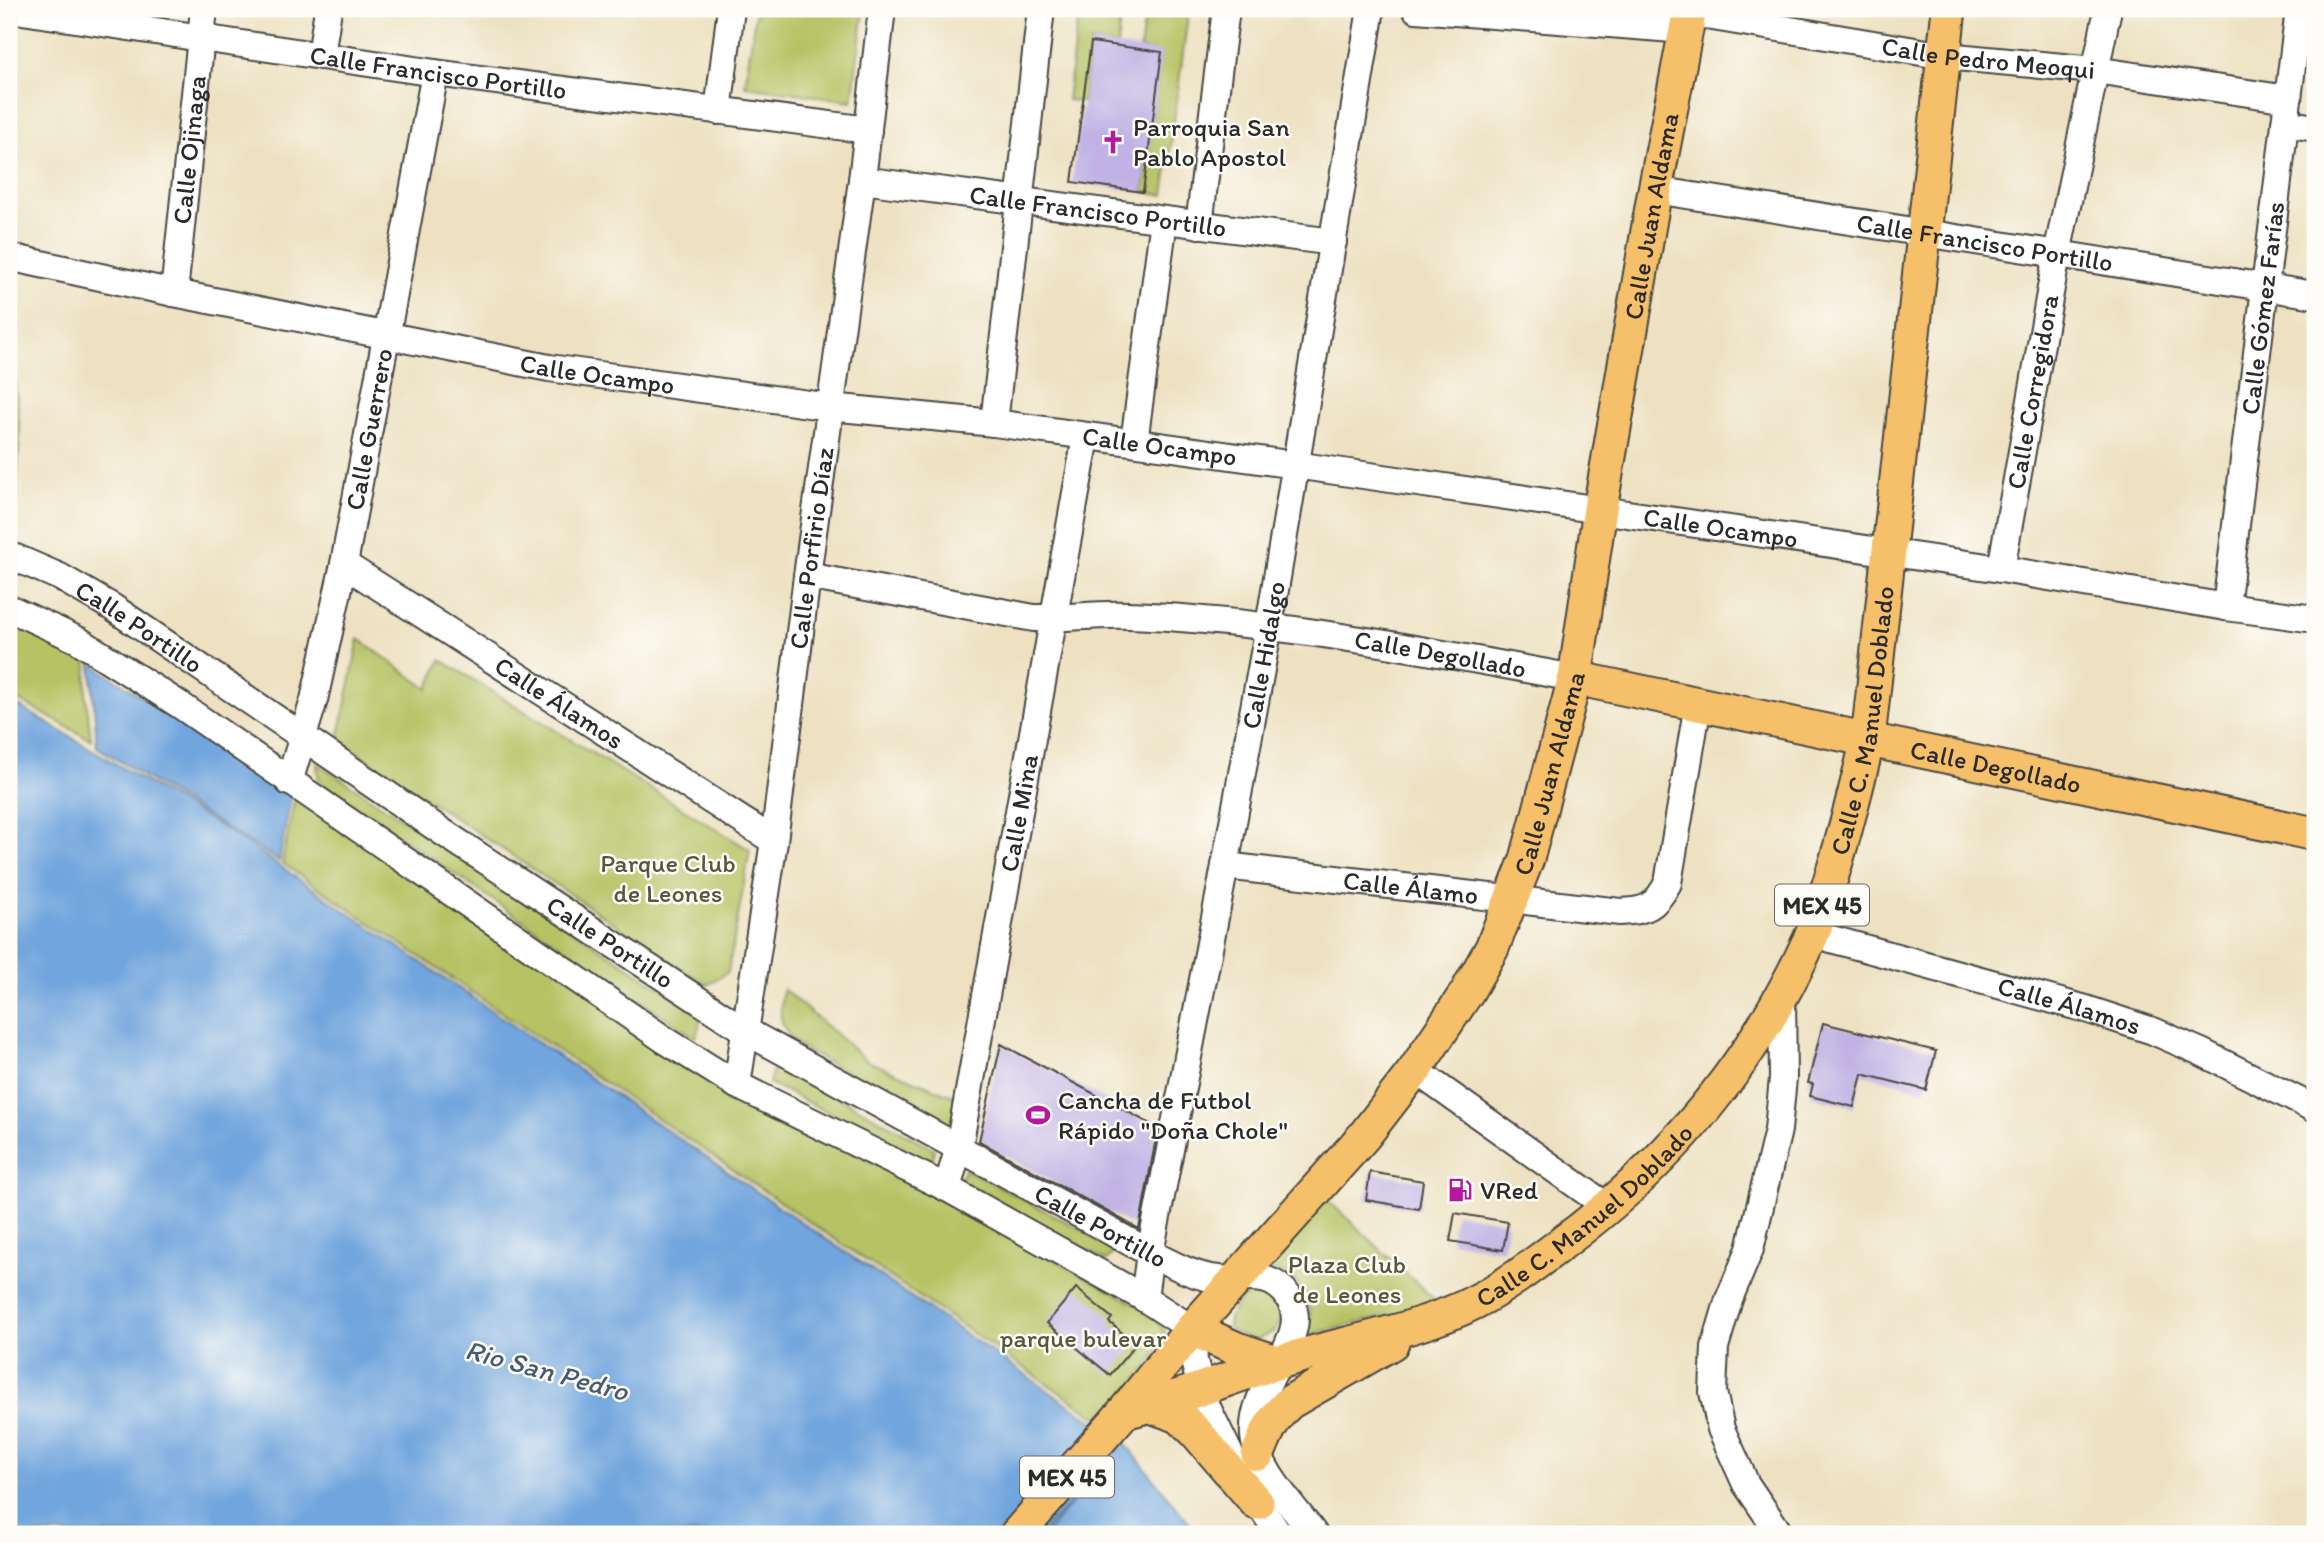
<svg xmlns="http://www.w3.org/2000/svg" width="2324" height="1543" viewBox="0 0 2324 1543" font-family="Itim,sans-serif">
<style>
.green{fill:#b6c263;stroke:#707647;stroke-width:2}
.water{fill:#71a5dd;stroke:#4e6884;stroke-width:2}
.building{fill:#c0b2e4}
.lines{fill:none;stroke-linecap:round;stroke-linejoin:round}
.minor-casing{stroke:#484642;stroke-width:30}
.major-casing{stroke:#484642;stroke-width:37}
.minor{stroke:#fff;stroke-width:26}
.major{stroke:#f6c06b;stroke-width:33}
.labels{text-anchor:middle;dominant-baseline:central;stroke-width:5;stroke-linejoin:round;paint-order:stroke}
.shield{fill:#fdfcf7;stroke:#6a6a68;stroke-width:2}
.shield-label{font-size:24px;font-weight:bold;fill:#2b2b2b}
.street-label{font-size:26px;fill:#2b2b2b;stroke:#fdfcf7}
.poi-label{font-size:26px;fill:#2b2b2b;stroke:#fdfcf7;text-anchor:start}
.park-label{font-size:26px;fill:#55583c;stroke:#fdfcf7}
.water-label{font-size:28px;font-style:italic;fill:#475c72;stroke:#fdfcf7}
</style>
<rect width="100%" height="100%" fill="#fdfcf7"/>
<filter id="ink" filterUnits="userSpaceOnUse"><feTurbulence type="fractalNoise" baseFrequency=".0143" numOctaves="2"/><feDisplacementMap in="SourceGraphic" scale="14" xChannelSelector="R" yChannelSelector="G"/><feConvolveMatrix kernelMatrix="1 2 1 2 8 2 1 2 1" color-interpolation-filters="sRGB"/></filter>
<filter id="wash" filterUnits="userSpaceOnUse"><feTurbulence type="fractalNoise" baseFrequency=".00686" numOctaves="4" result="noise"/><feDisplacementMap in="SourceGraphic" scale="28" xChannelSelector="R" yChannelSelector="G"/><feGaussianBlur stdDeviation="1.57" result="paint"/><feColorMatrix in="noise" values="0 0 0 0 0 0 0 0 0 0 0 0 0 0 0 0 0 1.4 0 .05"/><feComposite in="paint" operator="in"/></filter>
<g filter="url(#wash)">
<rect width="100%" height="100%" fill="#ede1c1"/>
<g class="green">
<polygon points="756,9 864,9 852,101 745,86"/>
<polygon points="1079,9 1121,9 1117,46 1091,42 1083,102 1067,100"/>
<polygon points="1146,10 1188,15 1164,195 1143,192 1161,53 1140,49"/>
<polygon points="9,352 13,356 20,432 16,502 9,500"/>
<polygon points="9,612 87,651 86,697 91,740 9,695"/>
<polygon points="359,639 428,689 441,660 750,850 728,972 707,985 338,740"/>
<polygon points="317,763 702,1015 696,1038 319,782"/>
<polygon points="296,793 751,1097 1151,1312 1168,1337 1105,1423 282,863"/>
<path d="M783,989l84,72 93,38 -5,31 -152,-81c-24,-20 -25,-31 -20,-60z"/>
<polygon points="775,1063 934,1149 932,1164 769,1083"/>
<polygon points="965,1169 1117,1248 1106,1261 959,1181"/>
<path d="M1323,1196l116,108 -131,31c10,-39 -11,-65 -51,-68z"/>
<path d="M1259,1291l15,5 9,19c-4,17 -16,20 -31,27l-24,-14c-1,-17 15,-34 31,-37z"/>
</g>
<g class="water">
<polygon points="91,663 291,797 279,861 97,747"/>
<polygon points="9,700 230,832 1125,1443 1198,1534 1045,1534 1097,1473 1041,1534 9,1534"/>
</g>
<g id="blocks">
<g class="building">
<polygon points="1091,42 1162,52 1143,192 1072,182"/>
<polygon points="1823,1023 1936,1051 1926,1090 1862,1074 1854,1107 1810,1096 1813,1084 1808,1083"/>
<polygon points="1001,1044 1158,1128 1139,1229 979,1141"/>
<polygon points="1370,1172 1423,1181 1419,1209 1366,1200"/>
<polygon points="1455,1213 1508,1222 1503,1250 1450,1241"/>
<polygon points="1076,1288 1112,1318 1109,1322 1136,1344 1110,1375 1047,1323"/>
</g>
</g>
</g>
<g filter="url(#ink)">
<use href="#blocks" fill-opacity="0" stroke="#484642" stroke-width="2"/>
<g class="lines">
<g class="minor-casing">
<g id="minor">
<path id="s1" d="M9,9l426,64 433,57"/>
<polyline points="1416,9 1686,30"/>
<path id="s2" d="M1689,13l256,43 150,14 193,29"/>
<polyline points="321,56 328,9"/>
<polyline points="718,111 731,9"/>
<polyline points="2285,123 2315,128"/>
<path id="s3" d="M862,180l471,62"/>
<path id="s4" d="M1655,190l660,105"/>
<polyline points="1199,225 1226,9"/>
<path id="s5" d="M9,257l165,36 375,75 281,39 164,16 301,42 706,104 225,38 89,12"/>
<path id="s6" d="M174,293l30,-284"/>
<polyline points="994,423 1041,9"/>
<polyline points="1134,442 1164,220"/>
<path id="s7" d="M9,555l51,22 52,30 332,226 300,197 406,223c22,11 44,24 69,26 18,2 36,-5 53,3 18,9 27,30 21,49 -10,35 -42,65 -39,104 2,33 41,73 60,99"/>
<path id="s8" d="M344,564l430,277"/>
<path id="s9" d="M2001,569l56,-315 51,-245"/>
<path id="s10" d="M807,576l227,42c32,1 63,-5 95,-3 151,6 298,36 446,63"/>
<path id="s11" d="M2226,607l73,-598"/>
<polyline points="9,608 78,640 180,705 665,1040 737,1085 947,1188 1144,1298 1192,1329 1194,1361 1206,1405 1240,1475 1279,1534"/>
<path id="s12" d="M289,782l25,-82 30,-136 91,-491"/>
<path id="s13" d="M1225,866l395,46c27,-1 35,-5 48,-29l30,-179"/>
<path id="s14" d="M1813,934l273,75 67,22 48,21 114,57"/>
<polyline points="1415,1070 1609,1208"/>
<path id="s15" d="M737,1085l37,-244 33,-265 55,-396 20,-171"/>
<path id="s16" d="M947,1188l12,-41 127,-710"/>
<path id="s17" d="M1144,1298l6,-45 75,-387 44,-240 102,-617"/>
<polyline points="1780,1534 1746,1484 1721,1429 1713,1392 1715,1347 1729,1299 1750,1249 1778,1130 1783,1078 1782,995"/>
</g>
</g>
<g class="major-casing">
<g id="major">
<path id="s18" d="M1575,678l740,156"/>
<polyline points="1192,1329 1237,1349 1277,1362"/>
<polyline points="1151,1406 1179,1416 1195,1431 1257,1503"/>
<path id="s19" d="M1124,1412c53,-12 103,-34 155,-50 62,-19 140,-31 196,-60 33,-17 61,-39 90,-61 107,-80 191,-182 246,-304 7,-15 11,-31 16,-46 16,-50 29,-101 41,-152l81,-730"/>
<path d="M1258,1454c8,-21 15,-37 32,-52l102,-59"/>
<path id="s20" d="M1017,1534l107,-122 68,-83 172,-193 51,-66 52,-78 25,-44 35,-89 48,-181 25,-169 55,-319 35,-181"/>
</g>
</g>
<use href="#minor" class="minor"/>
<use href="#major" class="major"/>
</g>
</g>
<defs>
<g id="church-bare" transform="scale(1.89)"><path d="M-1.2-6h2.4v3.5h3.3v2.4h-3.3V6h-2.4V-.1h-3.3v-2.4h3.3Z" fill="#b5179e" stroke="#fdfcf7" stroke-width="2.5" paint-order="stroke"/></g>
<g id="stadium-bare" transform="scale(1.89)"><path d="M0-5a6.5 5 0 1 0 0 10a6.5 5 0 1 0 0-10ZM-3.5-1.8h7v3.6h-7Z" fill="#b5179e" stroke="#fdfcf7" stroke-width="2.5" paint-order="stroke"/></g>
<g id="fuel-bare" transform="scale(1.89)"><path d="M-5.5-6h7V0h2V4h1.3V-2.5L3-4.5l.8-.8L6-3V5H2.5V1h-1V6h-7ZM-4.2-4.7v3.2H.2V-4.7Z" fill="#b5179e" stroke="#fdfcf7" stroke-width="2.5" paint-order="stroke"/></g>
</defs>
<g fill-rule="evenodd">
<use href="#church-bare" x="1113" y="142"/>
<use href="#stadium-bare" x="1038" y="1115"/>
<use href="#fuel-bare" x="1460" y="1190"/>
</g>
<g class="labels">
<g class="shield">
<rect x="1775" y="884.5" width="94" height="41" rx="5"/>
<rect x="1020" y="1456.5" width="94" height="41" rx="5"/>
</g>
<g class="shield-label">
<text x="1822" y="905">MEX 45</text>
<text x="1067" y="1477">MEX 45</text>
</g>
<g class="street-label">
<text stroke="none"><textPath href="#s2" startOffset="303">Calle Pedro Meoqui</textPath></text>
<text stroke="none"><textPath href="#s1" startOffset="434">Calle Francisco Portillo</textPath></text>
<text stroke="none"><textPath href="#s6" startOffset="144">Calle Ojinaga</textPath></text>
<text stroke="none"><textPath href="#s3" startOffset="238">Calle Francisco Portillo</textPath></text>
<text stroke="none"><textPath href="#s20" startOffset="1507">Calle Juan Aldama</textPath></text>
<text stroke="none"><textPath href="#s4" startOffset="334">Calle Francisco Portillo</textPath></text>
<text stroke="none"><textPath href="#s11" startOffset="301">Calle Gómez Farías</textPath></text>
<text stroke="none"><textPath href="#s5" startOffset="600">Calle Ocampo</textPath></text>
<text stroke="none"><textPath href="#s9" startOffset="180">Calle Corregidora</textPath></text>
<text stroke="none"><textPath href="#s12" startOffset="362">Calle Guerrero</textPath></text>
<text stroke="none"><textPath href="#s5" startOffset="1167">Calle Ocampo</textPath></text>
<text stroke="none"><textPath href="#s5" startOffset="1734">Calle Ocampo</textPath></text>
<text stroke="none"><textPath href="#s15" startOffset="542">Calle Porfirio Díaz</textPath></text>
<text stroke="none"><textPath href="#s7" startOffset="149">Calle Portillo</textPath></text>
<text stroke="none"><textPath href="#s17" startOffset="654">Calle Hidalgo</textPath></text>
<text stroke="none"><textPath href="#s10" startOffset="640">Calle Degollado</textPath></text>
<text stroke="none"><textPath href="#s8" startOffset="256">Calle Álamos</textPath></text>
<text stroke="none"><textPath href="#s19" startOffset="1096">Calle C. Manuel Doblado</textPath></text>
<text stroke="none"><textPath href="#s18" startOffset="430">Calle Degollado</textPath></text>
<text stroke="none"><textPath href="#s20" startOffset="940">Calle Juan Aldama</textPath></text>
<text stroke="none"><textPath href="#s16" startOffset="382">Calle Mina</textPath></text>
<text stroke="none"><textPath href="#s13" startOffset="187">Calle Álamo</textPath></text>
<text stroke="none"><textPath href="#s7" startOffset="716">Calle Portillo</textPath></text>
<text stroke="none"><textPath href="#s14" startOffset="266">Calle Álamos</textPath></text>
<text stroke="none"><textPath href="#s19" startOffset="508">Calle C. Manuel Doblado</textPath></text>
<text stroke="none"><textPath href="#s7" startOffset="1283">Calle Portillo</textPath></text>
</g>
<g class="poi-label">
<text x="1133" y="127">Parroquia San<tspan x="1133" dy="30">Pablo Apostol</tspan></text>
<text x="1058" y="1100">Cancha de Futbol<tspan x="1058" dy="30">Rápido "Doña Chole"</tspan></text>
<text x="1480" y="1190">VRed</text>
</g>
<g class="park-label">
<text x="668" y="863">Parque Club<tspan x="668" dy="30">de Leones</tspan></text>
<text x="1347" y="1264">Plaza Club<tspan x="1347" dy="30">de Leones</tspan></text>
<text x="1083" y="1338">parque bulevar</text>
</g>
<g class="water-label">
<text transform="translate(547 1370) rotate(15)">Rio San Pedro</text>
</g>
</g>
<rect width="2324" height="1543" fill="none" stroke="#fdfcf7" stroke-width="35"/>
</svg>
